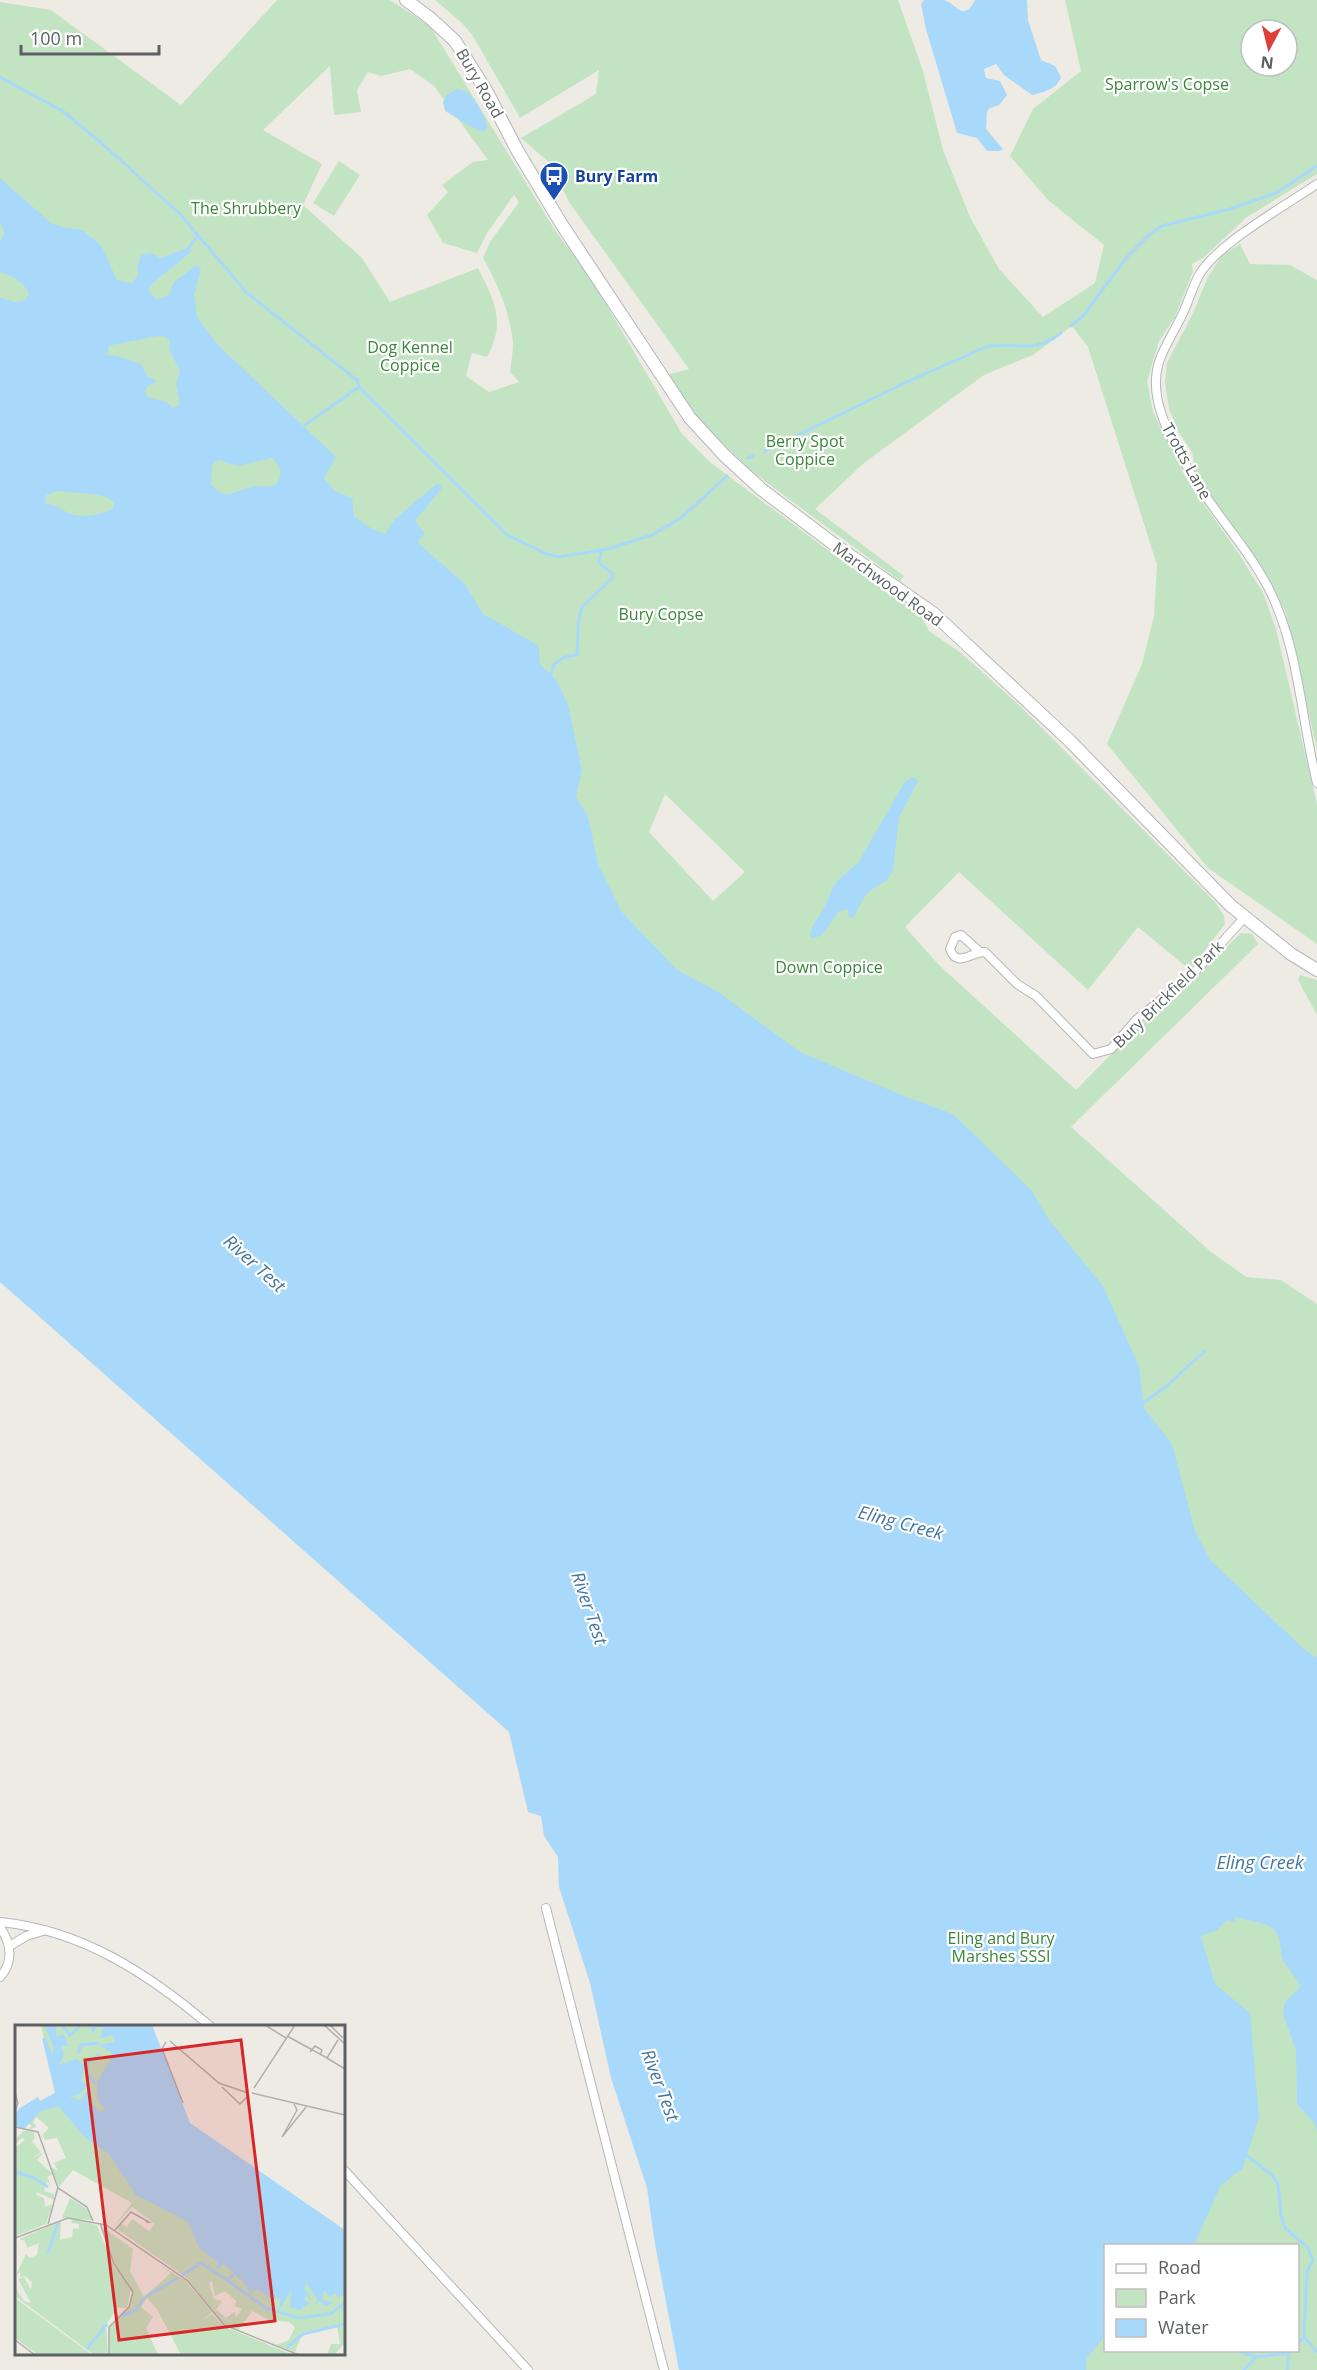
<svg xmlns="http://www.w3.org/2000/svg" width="1317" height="2370" viewBox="0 0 1317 2370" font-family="'Open Sans',sans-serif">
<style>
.green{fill:#c3e4c2;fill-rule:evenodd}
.water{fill:#a8d9fa;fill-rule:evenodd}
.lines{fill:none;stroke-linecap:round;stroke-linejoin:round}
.stream{stroke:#a8d9fa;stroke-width:3}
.street-casing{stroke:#b4b7ba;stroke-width:10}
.secondary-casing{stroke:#b3b7bb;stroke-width:14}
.street{stroke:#fff;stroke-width:8}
.secondary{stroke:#fff;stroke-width:12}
.labels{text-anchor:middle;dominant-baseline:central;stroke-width:4.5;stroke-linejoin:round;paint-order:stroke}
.street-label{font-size:16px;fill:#5c6064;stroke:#fff}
.park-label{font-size:16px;fill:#3b843b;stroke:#fff}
.transit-label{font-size:16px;font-weight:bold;fill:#164399;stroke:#fff;text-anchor:start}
.water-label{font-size:18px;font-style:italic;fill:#4375a2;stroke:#fff}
.inset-river{fill:none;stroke:#a8d9fa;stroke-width:3}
.inset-road{fill:none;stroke:#b0afad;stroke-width:1.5}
.view{fill:#d62828;fill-opacity:0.15;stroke:#d62828;stroke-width:3}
.inset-edge{fill:none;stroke:#5c6064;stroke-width:3}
</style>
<rect width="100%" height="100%" fill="#eeebe4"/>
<g class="green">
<path d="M277,0h113l40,26 126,206 33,43 93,159 29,29 137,102 74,52 7,14 32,22 59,53 196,197 8,13 1,8 -35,46 -52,-43 -50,63 -129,-118 -54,55 34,38 137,125 77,-78 38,-31 50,-48 11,1 6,10 -187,183 139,124 36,26 35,3 36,24v1066h-480l-837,-1788v-580l51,8 130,95zM330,66l4,49 27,-3 -4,-22 11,-18 13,4 29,-7 24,17 54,74 -15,2 -31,23 6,7 -21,23 16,28 34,10 10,-20 27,-38 5,7 -29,40 -7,16c15,26 27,55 30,85 0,9 -2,20 -3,29l9,10 -30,10 -23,-16 6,-23 15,4c19,-35 8,-55 -9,-89l-88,34 -28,-44 -59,-53 19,-41 -59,-34zM665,794l80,78 -32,29 -64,-69zM1106,2246h192v104h-192z"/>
<path d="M435,0h463l25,71 20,79 27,67 29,52 44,48 52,-34 9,-38 -55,-44 -39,-45 23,-47 48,-38 -16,-71h252v174l-70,43 -43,40 -12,7 1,7 -18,46 -16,24 -12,41 6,30 33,66 53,76 24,39 13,36 41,176v139l-109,-76 -101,-124 35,-80 12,-48 3,-51 -69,-218 -16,-21 -39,29 -49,20 -120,88 -49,46 89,67 -4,5 -149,-110 -50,-49 -34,-47 22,-6 -120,-167 -18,-38 -30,-26 75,-44 3,-24 -79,48 -47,-82 -12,-14zM1251,30h36v36h-36z"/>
<polygon points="339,161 360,175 334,216 313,203"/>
<polygon points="1240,244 1250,264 1290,265 1317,280 1317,749 1286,613 1275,590 1196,475 1192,452 1179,433 1169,409 1165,382 1167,363 1193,313 1207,279 1222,255"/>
<polygon points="1300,975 1317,980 1317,1015 1298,980"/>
</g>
<g class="water">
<path d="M924,0c6,0 15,0 20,0 13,4 19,23 31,0h52l1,20 13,40 14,6 6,11c-4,12 -17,15 -29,18l-28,-20 -8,-11 -12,5 2,9 14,3 7,14 -8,10 -9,3 -3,3 -1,18 17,20 -4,2h-12l-10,-13 -20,-5 -31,-104 -5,-25z"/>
<path d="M457,89c15,1 26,23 30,37l-3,6 -7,-2 -32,-19 -2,-9 4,-7z"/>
<path d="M0,178l51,45 15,5 16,2 19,15 16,35 14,3 7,-7v-12l3,-9 10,-2 9,5 27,-10 5,3 -39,32 -4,6 2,6 6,4 11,-3 6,-14 21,-16 6,2 -7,27 3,22 21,28 118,112 -12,21 11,13 17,7 2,18 15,11 16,7 10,-15 43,-36 4,5 -27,33 10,13 -8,8 48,42 18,30 53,30 3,5 1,15 17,17 11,24 14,65 -6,27 12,19 10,48 23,47 56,59 40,21 83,61 104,44 49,18 78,76 19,31 53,65 36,80 5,42 28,36 23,87 15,29 94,89 13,9v474l-2,-8 -18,-20 -1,-53 -13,-38 2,-11 16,-16 -19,-27 -3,-21 -5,-9 -10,-5 -29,-7v5l-8,-2 -10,10 -16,6 14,48 35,29 9,104 -16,51 -22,17 -27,60 -88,1 -1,90 -18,22 -1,12h-407l-24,-126 -8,-56 -36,-110 -21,-95 -31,-96 -1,-30 -14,-21 -3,-20 -13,-4 -19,-80 -509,-450v-984c12,1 10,7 25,2l4,-6c-3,-11 -18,-18 -29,-22v-30l4,-9 -4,-12zM158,336l8,1 4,5 -1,7 11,22 -4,13 4,20 -7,4 -6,-6 -20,-5 -2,-6 3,-5 8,-4 -1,-3 -7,-2 -7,-13 -20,-7 -14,-2 2,-9 3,-1zM272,458c9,9 12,17 3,27 -8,3 -16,0 -24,2 -17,4 -26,15 -40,-3l1,-19 6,-5 20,6zM58,491c13,2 50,1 56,12l-1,5c-10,7 -30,10 -42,6 -10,-4 -15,-10 -26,-10l1,-9z"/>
<polygon points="911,778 916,778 918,781 899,817 893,871 886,881 872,889 865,896 853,918 849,917 848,909 839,911 821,936 811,938 810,935 812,927 823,910 833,887 841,877 858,863 904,783"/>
</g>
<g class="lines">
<g class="stream">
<polyline points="0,77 64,112 105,146 181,215 246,292 357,380 359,387"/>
<polyline points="188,249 198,235"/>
<polyline points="1071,326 1083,316 1126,258 1151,233 1162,226 1230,209 1276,193 1317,166"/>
<polyline points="305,425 359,387 507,535 547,554 559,557 608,549 652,535 681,518 727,476"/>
<path d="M765,451l146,-71 75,-33c29,-7 46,9 75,-14"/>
<polyline points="748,458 753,456"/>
<polyline points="550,678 554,664 565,657 577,655 578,624 582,607 612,578 613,574 599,563 601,551"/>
<polyline points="1143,1403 1164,1388 1205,1351"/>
<polyline points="1247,2156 1272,2175 1278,2184 1281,2215 1285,2228 1308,2248 1313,2260 1307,2272 1304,2337 1298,2344"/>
<polyline points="1304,2337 1317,2352"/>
<polyline points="1234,2350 1256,2357 1289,2353 1292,2350"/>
<polyline points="1244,2370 1256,2357"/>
<polyline points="1287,2370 1289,2354"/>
</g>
<g class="street-casing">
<g id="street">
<path d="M1317,184c-32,22 -99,59 -118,91 -8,15 -12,32 -20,46 -7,14 -15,26 -20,41 -12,38 13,78 31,110 24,41 58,76 79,117 30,59 32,130 48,194"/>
<path d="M980,952l-19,-17 -6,2 -5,12c7,20 22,2 35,3l32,32 19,12 57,58 18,-5 25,-29 57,-46 52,-57"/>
<polyline points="546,1908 664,2370"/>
<path d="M0,1922c82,8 149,52 210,104"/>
<path d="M0,1927c11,16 14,35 0,50"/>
<polyline points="10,1946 26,1936 43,1931"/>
<polyline points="344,2170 528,2370"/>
</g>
</g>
<g class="secondary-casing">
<polyline id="secondary" points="406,0 430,18 455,41 487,92 517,150 562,225 690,418 725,456 761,489 835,545 933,613 1070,741 1230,905 1291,954 1317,970"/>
</g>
<use href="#street" class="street"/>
<use href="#secondary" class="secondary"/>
</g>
<defs>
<g id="bus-pin" transform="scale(1.5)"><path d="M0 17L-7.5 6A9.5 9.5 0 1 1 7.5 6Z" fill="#1a4fb4" stroke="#fff"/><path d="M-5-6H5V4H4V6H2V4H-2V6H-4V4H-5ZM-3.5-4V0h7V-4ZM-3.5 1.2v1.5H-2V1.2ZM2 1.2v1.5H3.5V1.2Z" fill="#fff"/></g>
</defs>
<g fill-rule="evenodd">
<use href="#bus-pin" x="554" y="176"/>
</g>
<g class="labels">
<g class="street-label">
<text transform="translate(480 83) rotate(60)">Bury Road</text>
<text transform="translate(1187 461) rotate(61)">Trotts Lane</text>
<text transform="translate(888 584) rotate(36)">Marchwood Road</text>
<text transform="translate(1168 994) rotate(-44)">Bury Brickfield Park</text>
</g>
<g class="park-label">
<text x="1167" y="84">Sparrow's Copse</text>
<text x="246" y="208">The Shrubbery</text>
<text x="410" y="347">Dog Kennel<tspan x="410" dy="18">Coppice</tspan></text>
<text x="805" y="441">Berry Spot<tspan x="805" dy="18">Coppice</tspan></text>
<text x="661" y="614">Bury Copse</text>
<text x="829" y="967">Down Coppice</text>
<text x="1001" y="1938">Eling and Bury<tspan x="1001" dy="18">Marshes SSSI</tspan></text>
</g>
<g class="transit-label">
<text x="575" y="176">Bury Farm</text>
</g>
<g class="water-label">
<text transform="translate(255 1263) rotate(42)">River Test</text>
<text transform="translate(901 1522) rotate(15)">Eling Creek</text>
<text transform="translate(590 1608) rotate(71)">River Test</text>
<text x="1260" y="1862">Eling Creek</text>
<text transform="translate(661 2085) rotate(69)">River Test</text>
</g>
</g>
<g transform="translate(15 2025)">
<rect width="330" height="330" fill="#eeebe4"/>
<path d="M26,0h90l110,231 104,22v65l-11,12h-7l4,-11h9l-3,-18 -21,3 -15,8 -6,15 -19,-7 13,-5 6,-13 -6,-5 -20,-2 -17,-9 -14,20 -14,-7 -36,-45 -71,-50 3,-6 7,4 5,-8 17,12 6,-7 -5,-4 -18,-13 -19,20 19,-24 -59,-33 -14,17 -8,-20 7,4 -4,-8 12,-5 -9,-20 -12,2 -3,-5 7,-7 -13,-11 -3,5 4,5 -8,2 3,-4 -4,-1 -4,5 7,-14 26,-16zM197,256l3,15 10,-5 11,10 -1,5 7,3 -6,8 -2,-5 -8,6 -10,-9 6,-8 -8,-2 -5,-16zM8,106h10l2,7 -3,3 9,11 -9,7 13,-8 -8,9 16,14 -6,3 4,8 -4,-3 -3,9 10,3v6l-17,-8 -1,3 8,3 1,8 7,-1 -6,19 -31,12v-88l10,-8 -3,-2 -7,6v-4zM55,173l18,12 4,10 -30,-2zM57,194l25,6 17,42 17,22 -4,19 -15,-1 3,4 -9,14 2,30h-14l-79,-59v-9l9,14 7,2 -13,-24 6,-2 7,13 1,-8 -7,-6 -5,1v-5l-5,5 11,-23 4,4 7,-3 2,-12 -12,5 -2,-7 -6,-2 42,-18 -1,19 12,-3 1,-9 6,1v-5l-8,-1zM86,201l32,23 -3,22 14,26 27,-24 -11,-8 26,16 26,31 -9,8 9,-6 11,12 70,29h-112l-24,-46 -10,-11 -6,9 12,10 -7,11 12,27h-48l-1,-28 21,-20 4,-15 -17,-23zM0,273l77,57h-53l-16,-11 -8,-6z" fill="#c3e4c2" fill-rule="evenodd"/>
<path d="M29,0l12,1v11l7,-3 3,4 2,8h-7l3,7 -4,11 17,-5 7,6 -2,16 5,5 -8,9 -10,2 12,3 8,-12 4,17 7,7 5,-3 -7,-8 -1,-19 15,-25v-4l-13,-8 15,-3v-4l-3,-3 -11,4 3,-11 -6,-1 -4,6 -2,-5 2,-3h59l38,98 155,107 -1,65 -6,2 -3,-4 -5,4 -6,-7 -2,10 12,3 -9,3 -5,-5 -6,4 4,-5 -12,-17 -2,5 7,11 -6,-3 -1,4 6,3 -10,7 -10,-3 1,-17 -12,21 1,-13 -7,2 -16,-11 -8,5 4,-6 -5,4 -1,-6 -23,-22 -8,6 2,-8 -19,-14 -11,-26 -52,-27 -27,-41 -24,-17 -27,-31 -17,5 -17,18 -8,-3 -1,-13 5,-5 18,-11 2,4 15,-8 -13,-55h4l6,17 2,-8z" fill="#a8d9fa"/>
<path class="inset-river" d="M47,0l8,10 10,-9M63,28l3,-8 18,-2M81,59l-9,-11v-10l12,-8M0,150l2,-3 17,6 14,9M33,228l10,-30M167,250l19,-12 26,17 6,-5M212,255l39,28 32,10 32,-4 15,-11M130,272l33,-19M107,291l14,-6 8,-12M271,323l17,-14 42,-10M72,324l20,-25"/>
<path class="inset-road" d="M250,0l21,13M309,0l21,19M315,0l13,13M272,11l40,22 11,-18M155,16l49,42 29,10M151,17l-4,7 21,54M295,27l5,-6 7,4 -2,5M312,33l18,11M207,62l18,17 8,-8M239,63l41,-63M0,68l3,10 -3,8M237,68l93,22M279,79l3,6 -15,27 24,-30M0,102l23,5 20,56 29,19 6,14M85,198l14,41 19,28 -4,15 -20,20v28M33,199l10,-37M100,205l16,-18 18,10h-3M0,213l53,-20 38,7 82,56 36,44 75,30M0,315l20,15"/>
<path class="view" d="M226,15l34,281 -156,19 -34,-280z"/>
<rect width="330" height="330" class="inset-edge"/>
</g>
<rect x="1104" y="2244" width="195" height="108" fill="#ffffff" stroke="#bebfc1" stroke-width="1.5"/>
<rect x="1116" y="2264" width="30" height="9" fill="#ffffff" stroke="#bebfc1" stroke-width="1.5"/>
<text x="1158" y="2274" font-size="18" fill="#5c6064">Road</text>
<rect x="1116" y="2289" width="30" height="18" fill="#c3e4c2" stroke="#bebfc1" stroke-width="1.5"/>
<text x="1158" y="2304" font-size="18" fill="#5c6064">Park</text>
<rect x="1116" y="2319" width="30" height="18" fill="#a8d9fa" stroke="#bebfc1" stroke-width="1.5"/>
<text x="1158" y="2334" font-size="18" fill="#5c6064">Water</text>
<g transform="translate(1269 48) rotate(187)"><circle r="28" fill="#ffffff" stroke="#bebfc1" stroke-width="1.5"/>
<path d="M0-4.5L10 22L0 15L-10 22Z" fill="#de4039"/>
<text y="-9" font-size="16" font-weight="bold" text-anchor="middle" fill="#5c6064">N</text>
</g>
<path d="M21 45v9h138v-9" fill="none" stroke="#5c6064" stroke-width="3"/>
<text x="30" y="45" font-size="18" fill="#5c6064" stroke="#ffffff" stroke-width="4.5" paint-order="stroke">100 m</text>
</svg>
